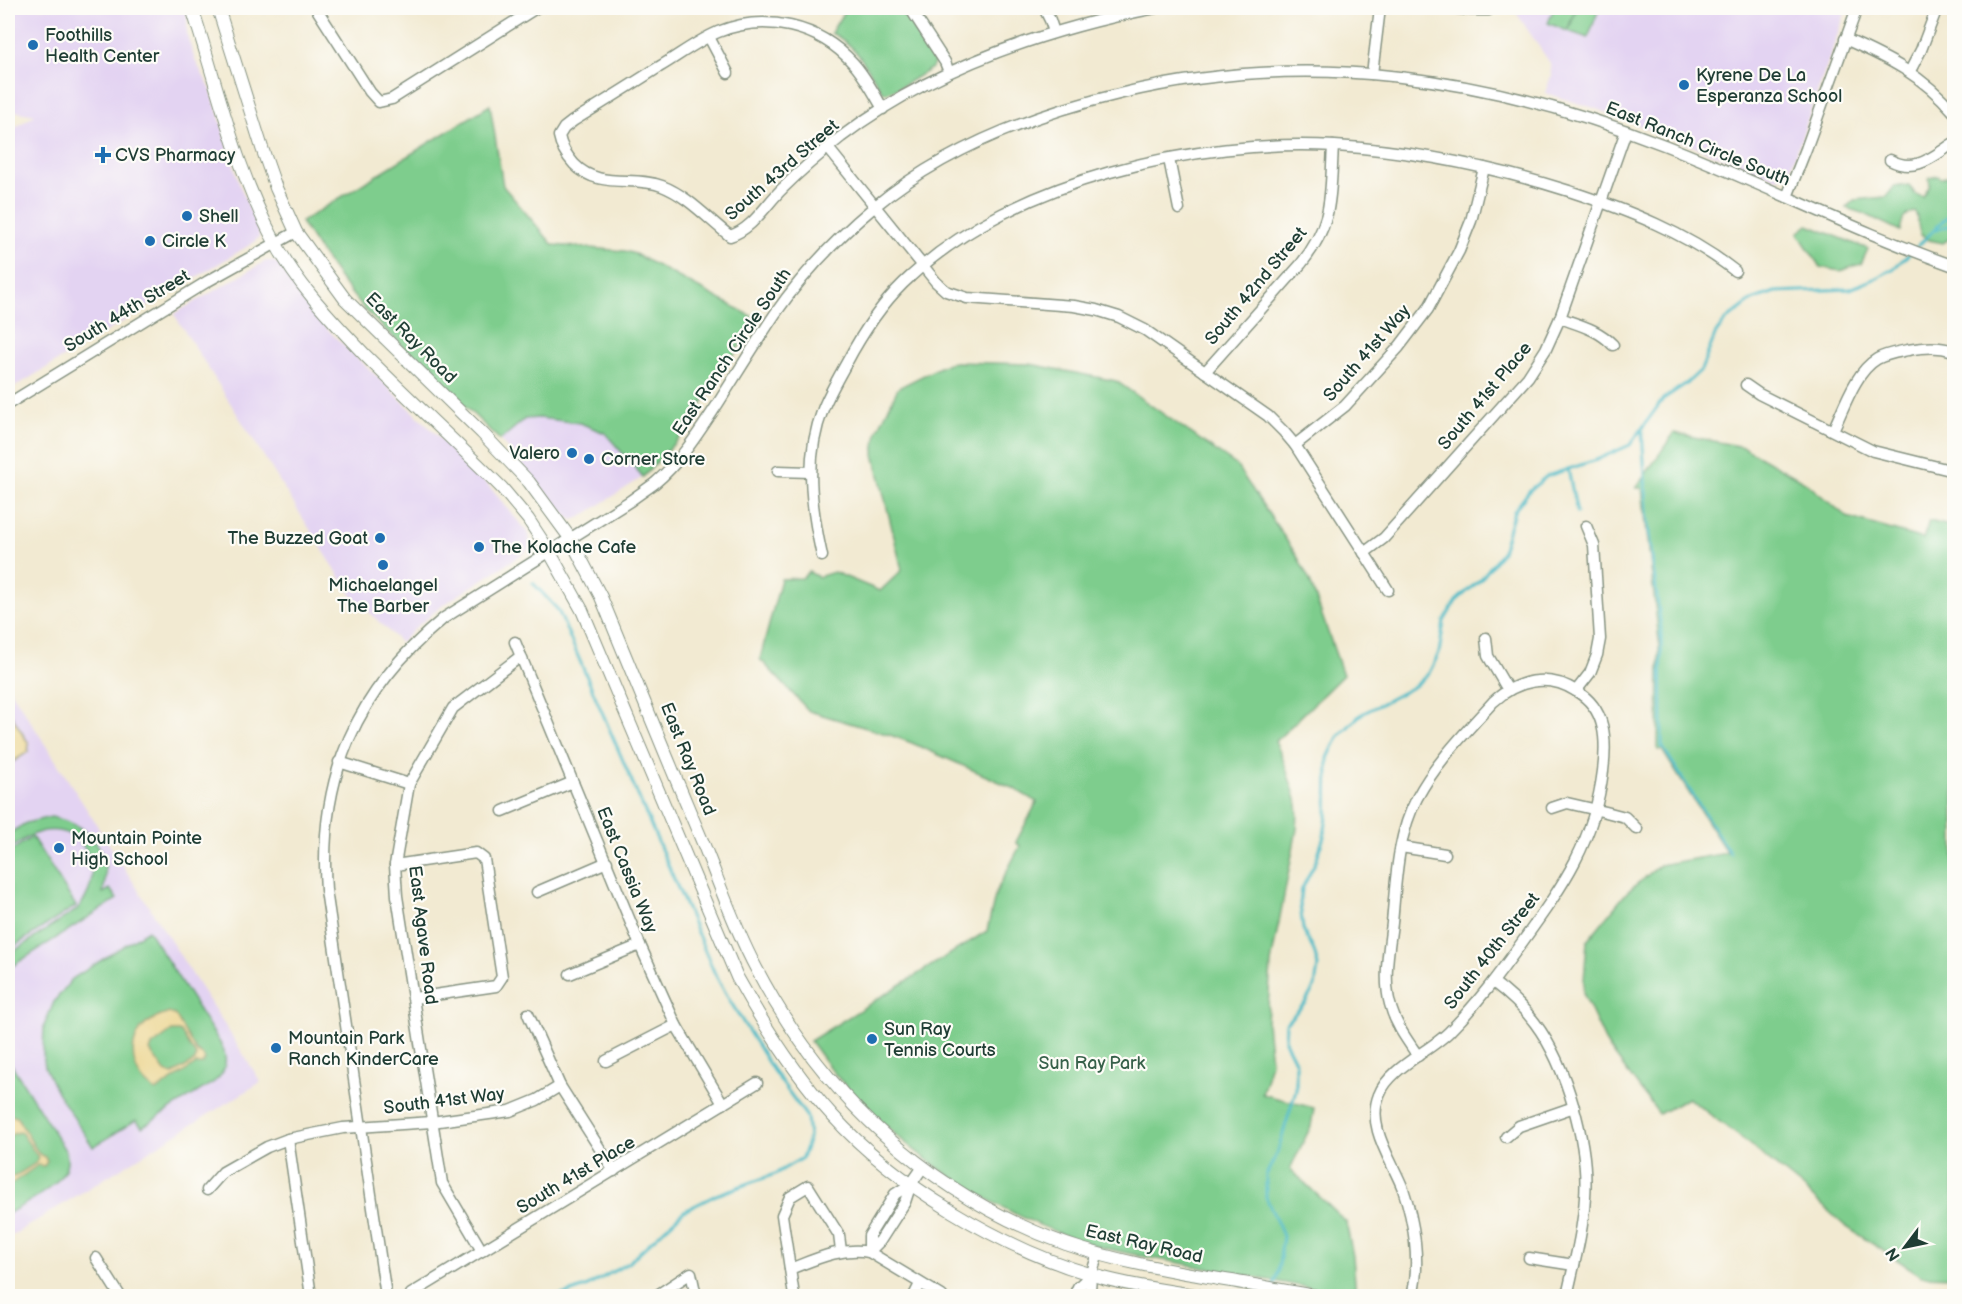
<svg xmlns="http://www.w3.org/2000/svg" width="1962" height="1304" viewBox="0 0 1962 1304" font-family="'Balsamiq Sans',sans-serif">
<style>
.built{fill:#e3d3f2}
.green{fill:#7ecd8d;stroke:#4e8560;stroke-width:1.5}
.sand{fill:#eeda9e;stroke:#868c69;stroke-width:1.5;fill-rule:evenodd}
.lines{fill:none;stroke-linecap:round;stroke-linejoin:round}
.stream{stroke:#4ebbc7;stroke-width:3}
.minor-casing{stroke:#889483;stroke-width:13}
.major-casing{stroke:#889483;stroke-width:14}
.minor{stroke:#fff;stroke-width:10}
.major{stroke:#fff;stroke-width:12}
.poi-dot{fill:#1f6fb2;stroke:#fdfcf7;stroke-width:2}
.labels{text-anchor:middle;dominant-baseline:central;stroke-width:4.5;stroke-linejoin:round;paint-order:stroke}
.poi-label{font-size:18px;fill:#1f3d34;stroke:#fdfcf7;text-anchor:start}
.street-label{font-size:18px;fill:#1f3d34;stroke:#fdfcf7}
.park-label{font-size:18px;fill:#37614a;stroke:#fdfcf7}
</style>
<rect width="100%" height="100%" fill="#fdfcf7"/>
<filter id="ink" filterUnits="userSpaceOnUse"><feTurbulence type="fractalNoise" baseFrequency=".0167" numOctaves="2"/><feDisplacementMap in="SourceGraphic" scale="12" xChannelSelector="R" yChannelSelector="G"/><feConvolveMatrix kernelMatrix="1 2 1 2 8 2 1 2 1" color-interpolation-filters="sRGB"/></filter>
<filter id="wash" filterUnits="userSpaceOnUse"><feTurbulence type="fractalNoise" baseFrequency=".008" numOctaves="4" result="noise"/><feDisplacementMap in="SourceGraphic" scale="24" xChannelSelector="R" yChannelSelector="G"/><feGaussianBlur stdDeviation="1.35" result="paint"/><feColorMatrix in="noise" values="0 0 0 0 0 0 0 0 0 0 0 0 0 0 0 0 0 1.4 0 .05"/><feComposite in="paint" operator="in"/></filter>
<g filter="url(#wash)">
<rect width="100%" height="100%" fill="#f2ead2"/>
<g class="built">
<polygon points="8,8 184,8 187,15 187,35 195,60 211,90 240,186 259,232 259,237 253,243 8,391 8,132 35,115 8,110"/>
<polygon points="1513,8 1847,8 1790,170 1781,177 1775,178 1594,108 1545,93 1551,76 1550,63"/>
<polygon points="266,261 273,261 279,264 320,321 336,338 390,389 489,486 528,533 530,541 529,548 524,553 443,605 415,628 401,643 352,596 174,314"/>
<polygon points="539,418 580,423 605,433 643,477 581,517 573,520 567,517 500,440 525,419"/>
<polygon points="8,686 261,1082 8,1238"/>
</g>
<g class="green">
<path d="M846,8h54l35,53 -3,7 -33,20 -13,5 -4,-2c-15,-23 -26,-47 -51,-58z"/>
<polygon points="1554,8 1576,8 1567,31 1548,23"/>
<polygon points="1577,8 1599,9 1588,38 1568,31"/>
<path d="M490,105l13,81 50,59 72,6 10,3 122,65 -77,118 -37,40 -38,-44 -25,-10 -41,-5 -14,1 -25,21 -135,-130c-24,-28 -45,-57 -64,-88z"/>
<path d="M1954,171v65l-11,7 -14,-3 -8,-5c-4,-8 -2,-15 -6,-23 -12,2 -13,9 -15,19l-35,-17 -19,-6 8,-8 32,-3 8,-10 15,-2 6,9 8,3 7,-12 -1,-7 9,-2 3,2 5,-1z"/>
<polygon points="1808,225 1868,249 1861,264 1840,271 1820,267 1798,233"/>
<path d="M956,362l74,2 86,17 120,84 61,91 13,25 33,94 -68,67c8,14 9,21 14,36 8,22 10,27 8,51l-26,134 -4,60 4,40 -9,31 52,14 -3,18 -21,43 56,53 7,34 3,40c-54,-10 -108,-19 -161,-30 -37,-8 -75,-12 -111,-24 -93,-31 -175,-86 -240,-158 -13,-13 -23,-28 -34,-43l177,-110 9,-39 24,-46 -4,-4 21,-40 -24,-14 -101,-45 -22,-8 -81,-24 -49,-52 21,-80 21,-1 7,-6 9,5 16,-5 46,19 22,-21 -28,-116 3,-22 21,-44 50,-25z"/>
<polygon points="1674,433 1743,447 1805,482 1847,517 1923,539 1929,521 1954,527 1954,1277 1922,1276 1845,1226 1802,1187 1740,1137 1688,1098 1659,1114 1607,1045 1583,993 1587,941 1627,892 1660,865 1727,853 1662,750 1658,750 1659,641 1642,488 1636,488"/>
<path d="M51,817c40,8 62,34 52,76l7,-4 7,10 -109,70v-14l67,-44c34,-31 14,-90 -35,-79 -12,3 -22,11 -32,18v-16l18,-11z"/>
<polygon points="32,837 76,906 8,950 8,853"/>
<path d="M148,930l74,116c6,14 5,26 -8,36l-72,45 -6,-7 -43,27 -38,-58 -10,-22 -2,-14 1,-27 10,-24 18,-23z"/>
<path d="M8,1059l57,91c13,30 -37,51 -57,64z"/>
</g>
<g class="sand">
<polygon points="8,710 29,744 28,752 8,765"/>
<path d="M169,1013l6,2 21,36 7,4 2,5 -3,4h-6l-40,27c-22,-13 -30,-40 -15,-62 7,-9 18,-12 28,-16zM172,1031h7l2,1 15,24 -1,5 -23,14 -7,-3 -15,-21 2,-5z"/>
<polygon points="11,1115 17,1117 38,1153 45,1157 47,1162 44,1166 38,1165 8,1186 8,1175 14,1177 36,1163 38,1157 21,1132 14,1133 8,1138 8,1116"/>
</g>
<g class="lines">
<g class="stream">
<polyline points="1936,230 1954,224"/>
<polyline points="1916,248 1954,210"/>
<polyline points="1642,430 1648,526 1661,629 1662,746 1730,854"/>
<polyline points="1568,469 1577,513"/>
<polyline points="533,583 558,610 715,974 730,1001 772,1069 807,1117 809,1138 802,1158 775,1174 716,1195 684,1211 628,1263 586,1287 559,1296"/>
<polyline points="1274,1286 1278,1272 1283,1236 1266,1197 1266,1175 1277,1154 1296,1090 1296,1063 1285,1041 1286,1023 1305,1003 1315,986 1318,966 1314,951 1303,929 1300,904 1302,889 1316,861 1324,836 1327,816 1328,758 1338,737 1360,715 1415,686 1429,673 1439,653 1444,621 1456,601 1481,579 1502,552 1514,511 1530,490 1547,476 1596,460 1630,445 1663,399 1687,383 1701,370 1716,333 1725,321 1752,300 1775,292 1850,289 1874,279 1893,269 1911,252"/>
</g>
</g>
</g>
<g filter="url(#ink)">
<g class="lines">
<g class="minor-casing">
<g id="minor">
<polyline points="316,8 370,92 379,102 392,99 536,8"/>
<polyline points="910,8 945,62 949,72"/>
<polyline points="1044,8 1050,20 1054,32"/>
<polyline points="1451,8 1471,10 1489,10"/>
<polyline points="709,37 728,73"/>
<path d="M1845,39c45,20 77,36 109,73"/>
<polyline points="1910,71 1921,50 1937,8"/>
<polyline points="1372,74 1380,8"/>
<path d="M883,109c-9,-16 -18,-33 -30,-46 -34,-38 -88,-50 -135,-31 -21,9 -40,24 -59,35 -28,18 -57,36 -86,54l-9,7 -5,8c2,11 8,20 15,28 25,26 59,11 88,22 26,10 46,33 68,50 23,-7 36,-32 53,-48 18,-18 38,-35 58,-51 91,-69 202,-107 314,-129"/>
<polyline points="828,148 936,282 946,291 967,298 1074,306 1096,310 1119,317 1145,330 1268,416 1284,432 1295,445 1388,590"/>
<polyline points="1169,159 1179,209"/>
<path d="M1890,160c26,14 43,-4 64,-17"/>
<polyline points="1787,197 1806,149 1857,8"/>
<path d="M1560,318c19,7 38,11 53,27"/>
<path d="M1205,372l96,-108c33,-41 29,-69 32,-118"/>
<polyline points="1746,385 1759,394 1873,451 1954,471"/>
<polyline points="8,404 208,281 296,232"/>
<path d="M1833,430c11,-22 22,-58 44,-71 8,-5 21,-7 31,-9 17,-3 30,-4 46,1"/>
<polyline points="1295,445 1345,406 1399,347 1428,309 1459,251 1471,221 1484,168"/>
<polyline points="778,471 810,472"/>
<polyline points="1364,553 1384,538 1528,377 1546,349 1560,318 1626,131"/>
<path d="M822,556c-11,-50 -18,-98 1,-147 8,-20 20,-39 30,-58 16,-28 34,-54 58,-75 104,-96 286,-138 424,-130 80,5 158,21 234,45 58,19 118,42 166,80"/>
<polyline points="1486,638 1488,656 1508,690"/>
<polyline points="515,642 640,945 676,1025 723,1104"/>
<polyline points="339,762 409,784"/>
<polyline points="1552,808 1567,803 1606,812 1625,817 1637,829"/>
<polyline points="503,811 573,782"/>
<polyline points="1401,847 1445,854"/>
<polyline points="395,865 476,853 484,859 502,977 496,986 414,998"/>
<polyline points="537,892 607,862"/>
<polyline points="570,974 640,945"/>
<path d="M1493,982c16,12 30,25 42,41 32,43 54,122 50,174 -2,34 -11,67 -18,99"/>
<polyline points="528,1014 560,1086 614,1171"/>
<path d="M1418,1056c-11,-16 -23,-32 -28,-52 -7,-26 -1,-55 2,-81 4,-42 5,-87 25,-125 19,-36 49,-66 76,-96 24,-22 55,-29 83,-11"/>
<polyline points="606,1061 676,1025"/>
<polyline points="1506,1137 1519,1126 1574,1107"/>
<polyline points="288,1139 311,1296"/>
<polyline points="207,1190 223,1172 267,1147 288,1139 343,1128 432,1122 510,1111 537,1100 560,1086"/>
<polyline points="482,1251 442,1183 397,896 395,865 409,784 453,708 521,656"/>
<polyline points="869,1252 880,1241 905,1202 911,1184 923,1167"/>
<polyline points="869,1252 869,1236 895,1194 911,1184"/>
<polyline points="96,1258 120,1296"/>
<polyline points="1529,1258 1574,1265"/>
<path d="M790,1269c26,-10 51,-22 79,-17l73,44"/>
<polyline points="411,1294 757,1083"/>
<path d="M386,1296l-60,-406c-8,-114 31,-200 118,-272l186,-117c8,-6 17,-12 25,-18 26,-22 44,-51 62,-78 19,-30 38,-61 58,-91 27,-39 62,-76 99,-107 70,-58 160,-93 249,-114 185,-44 365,-17 541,52 98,38 191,86 290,121"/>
<polyline points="656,1296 691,1273 696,1296"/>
<polyline points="794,1296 782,1215 790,1197 808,1186 839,1235 841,1251"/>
<polyline points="914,1296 920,1284"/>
<polyline points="1074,1296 1078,1287 1091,1275"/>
<polyline points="1087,1296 1090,1291 1091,1275 1098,1254"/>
<path d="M1412,1296c9,-33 2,-75 -9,-107 -11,-29 -37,-62 -24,-94 10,-27 50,-43 70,-63 28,-28 51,-59 74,-91 41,-57 71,-99 80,-170 4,-31 3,-63 -27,-80l14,-18 7,-18 3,-16 -6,-94 -8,-19"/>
</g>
</g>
<g class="major-casing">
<g id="major">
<path d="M192,8c26,79 43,161 83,234 23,44 57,78 90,113 45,45 92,88 137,133l26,31 21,32 33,59 155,367c27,49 57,96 95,138 63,70 171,134 261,160 35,11 72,15 107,21"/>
<path d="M218,8l44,140 14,40 20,44 49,67 137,134 47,49 41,56 31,59c34,82 67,164 102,246 17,42 32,86 53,125 66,127 174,227 310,276 50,17 101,26 153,35 33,5 64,12 97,17"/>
</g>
</g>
<use href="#minor" class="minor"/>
<use href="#major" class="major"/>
</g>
</g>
<g class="poi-dot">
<circle cx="33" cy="45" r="6"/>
<circle cx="1684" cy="85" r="6"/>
<path d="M100 146h6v6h6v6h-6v6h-6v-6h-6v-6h6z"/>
<circle cx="187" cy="216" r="6"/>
<circle cx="150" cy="241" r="6"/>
<circle cx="572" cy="453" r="6"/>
<circle cx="589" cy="459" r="6"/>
<circle cx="380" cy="538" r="6"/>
<circle cx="479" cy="547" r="6"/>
<circle cx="383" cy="565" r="6"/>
<circle cx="59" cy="848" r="6"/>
<circle cx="872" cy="1039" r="6"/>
<circle cx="276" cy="1048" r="6"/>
</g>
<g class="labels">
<g class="poi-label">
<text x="45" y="35">Foothills<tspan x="45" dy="21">Health Center</tspan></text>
<text x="1696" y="75">Kyrene De La<tspan x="1696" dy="21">Esperanza School</tspan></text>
<text x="115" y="155">CVS Pharmacy</text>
<text x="199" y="216">Shell</text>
<text x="162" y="241">Circle K</text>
<text x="560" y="453" text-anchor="end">Valero</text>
<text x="601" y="459">Corner Store</text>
<text x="368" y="538" text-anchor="end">The Buzzed Goat</text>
<text x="491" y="547">The Kolache Cafe</text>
<text x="383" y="585" text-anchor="middle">Michaelangel<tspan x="383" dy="21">The Barber</tspan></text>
<text x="71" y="838">Mountain Pointe<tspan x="71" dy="21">High School</tspan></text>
<text x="884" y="1029">Sun Ray<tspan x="884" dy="21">Tennis Courts</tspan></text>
<text x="288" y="1038">Mountain Park<tspan x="288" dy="21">Ranch KinderCare</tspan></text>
</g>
<g class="street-label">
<text transform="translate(1698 144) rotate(22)">East Ranch Circle South</text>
<text transform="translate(782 170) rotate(-41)">South 43rd Street</text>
<text transform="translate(1256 286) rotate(-50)">South 42nd Street</text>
<text transform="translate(127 311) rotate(-31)">South 44th Street</text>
<text transform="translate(411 338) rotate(45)">East Ray Road</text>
<text transform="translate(732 352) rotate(-56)">East Ranch Circle South</text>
<text transform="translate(1367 353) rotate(-49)">South 41st Way</text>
<text transform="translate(1485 396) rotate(-50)">South 41st Place</text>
<text transform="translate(688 759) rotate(68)">East Ray Road</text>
<text transform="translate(627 870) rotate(68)">East Cassia Way</text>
<text transform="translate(423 935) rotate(83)">East Agave Road</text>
<text transform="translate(1492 951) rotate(-52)">South 40th Street</text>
<text transform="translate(444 1101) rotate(-7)">South 41st Way</text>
<text transform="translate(576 1175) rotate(-31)">South 41st Place</text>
<text transform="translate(1144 1244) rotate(13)">East Ray Road</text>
</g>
<g class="park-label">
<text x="1092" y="1063">Sun Ray Park</text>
</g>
</g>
<rect width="1962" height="1304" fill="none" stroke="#fdfcf7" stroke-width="30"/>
<g transform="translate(1905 1247) rotate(238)" stroke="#fdfcf7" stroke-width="4.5" paint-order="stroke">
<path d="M0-4.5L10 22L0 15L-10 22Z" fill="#1f3d34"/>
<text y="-9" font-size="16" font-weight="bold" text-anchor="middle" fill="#1f3d34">N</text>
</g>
</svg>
